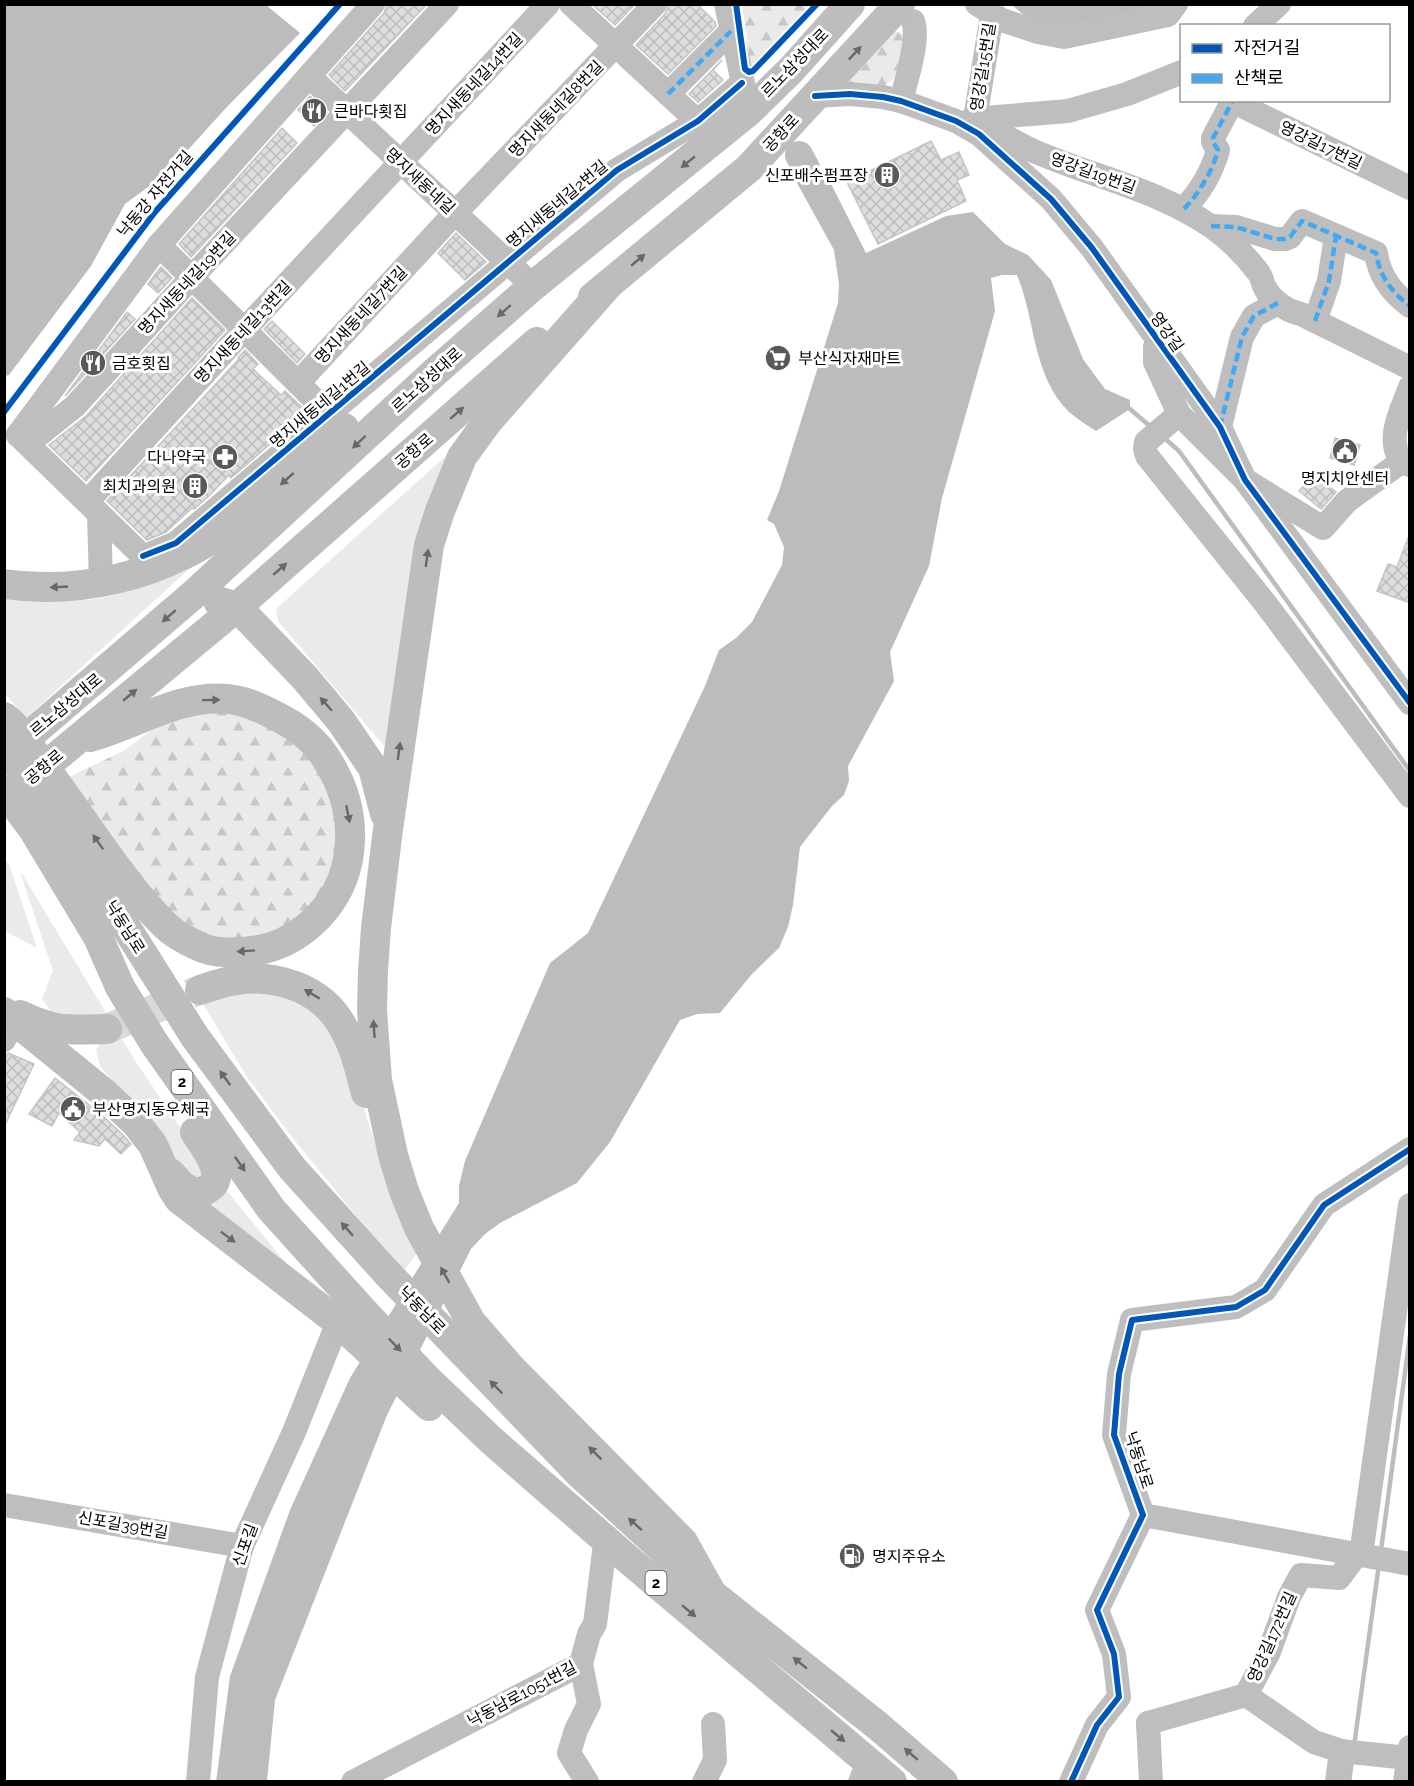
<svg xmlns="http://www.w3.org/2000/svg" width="1414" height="1786" viewBox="0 0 1414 1786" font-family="Raleway,'Noto Sans KR',sans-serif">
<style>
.grass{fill:#eaeaea}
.forest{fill:url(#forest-firs)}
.water{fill:#bcbcbc}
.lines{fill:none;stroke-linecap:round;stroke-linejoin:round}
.stream{stroke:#bcbcbc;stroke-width:4.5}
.river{stroke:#bcbcbc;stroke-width:28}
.building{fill:url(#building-cross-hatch);stroke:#c5c5c5;stroke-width:1.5}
.major-tunnel{stroke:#d9d9d9;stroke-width:30;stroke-dasharray:30 15;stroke-linecap:butt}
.minor{stroke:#bebebe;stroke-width:24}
.major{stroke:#bdbdbd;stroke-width:30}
.quiet{stroke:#3fa9f5;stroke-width:4.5;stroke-dasharray:9 4.5;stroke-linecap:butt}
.cycleway-casing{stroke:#fff;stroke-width:10}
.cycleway{stroke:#0057b8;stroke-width:6}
.oneway{fill:#686868}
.labels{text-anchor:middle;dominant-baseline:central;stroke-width:6;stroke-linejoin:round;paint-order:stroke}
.shield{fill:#fff;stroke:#4c4c4c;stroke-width:1.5}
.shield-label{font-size:15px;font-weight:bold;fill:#000}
.street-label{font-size:16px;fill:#000;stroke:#fff}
.poi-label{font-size:16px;fill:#000;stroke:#fff;text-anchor:start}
</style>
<defs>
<pattern id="forest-firs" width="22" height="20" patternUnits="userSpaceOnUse" patternTransform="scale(1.5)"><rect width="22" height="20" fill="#eaeaea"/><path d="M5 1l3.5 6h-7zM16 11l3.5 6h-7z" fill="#c7c7c7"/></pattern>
<pattern id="building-cross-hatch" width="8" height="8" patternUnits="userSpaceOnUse" patternTransform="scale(1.5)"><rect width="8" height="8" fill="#ddd"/><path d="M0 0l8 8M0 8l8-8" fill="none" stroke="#bcbcbc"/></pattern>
</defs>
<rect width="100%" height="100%" fill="#fff"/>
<g class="grass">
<polygon points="447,455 386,748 278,621 276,609"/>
<path d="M188,570l-162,148 -21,-24 -1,-96c30,1 60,5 90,1 33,-5 63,-17 94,-29z"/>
<polygon points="5,861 9,864 37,948 5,931"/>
<polygon points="22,874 134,1059 202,1160 204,1176 188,1179 161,1138 100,1066 96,1050 101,1042 106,1021 51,1011 42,999 53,971 21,875"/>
<polygon points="275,987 325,1016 352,1070 383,1169 420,1249 404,1271 392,1260 292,1137 247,1077 200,999"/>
<polygon points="224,1187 301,1282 197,1203"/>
</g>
<g class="forest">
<polygon points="742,4 811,5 751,68"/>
<path d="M895,31l11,5c-3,15 -5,44 -23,50 -10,4 -27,1 -38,1z"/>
<polygon points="226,710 256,718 310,752 336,798 338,868 292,930 214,943 162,913 69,777 125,750 162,722"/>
</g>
<g class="water">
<polygon points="5,4 266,5 300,33 225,109 167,173 125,204 91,266 9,375 5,376"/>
<polygon points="1012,5 1167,5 1060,31 1038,27"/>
<path d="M824,170l42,83 80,-37 27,-4 32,32 23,11 23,25 32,79 22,30 25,11v9l-34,22c-9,-6 -19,-12 -27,-19 -37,-37 -33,-91 -52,-137h-15l-11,3 4,33 -53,187 -13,68 -39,86 4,29 -46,85 1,15 -5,14 -12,11 -32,41 -7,58 -5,22 -9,21 -27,26 -32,39 -23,1 -17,6 -70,122 -33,41 -77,40 -15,11 -14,15 -84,166 -112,285 -8,81 -51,1 14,-106 60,-166 60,-132 109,-175v-17l6,-25 85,-198 38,-30 117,-247 14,-36 17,-12 16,-16 30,-57 2,-18 -10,-23 -7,-4 12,-29 59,-188 1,-19 -5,-34 -37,-67 12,-8z"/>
</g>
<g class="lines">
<g class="stream">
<polyline points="1130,409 1151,427"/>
<polyline points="1162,436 1179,451 1410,771"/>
<polyline points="1381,1550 1410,1335"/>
<polyline points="1354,1746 1379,1564"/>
<polyline points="1349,1782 1352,1760"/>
</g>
<polyline class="river" points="799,155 806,168"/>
</g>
<g class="building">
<polygon points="387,4 427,4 345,91 329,75 384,13"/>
<polygon points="592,4 635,4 615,25"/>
<polygon points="669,4 697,4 715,22 716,26 668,74 636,45 665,14"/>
<polygon points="722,60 713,70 723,80 698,102 689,94"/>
<polygon points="310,96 327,112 314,126 298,110"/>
<polygon points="282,128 297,143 191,257 179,244"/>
<polygon points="931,141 941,160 959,152 969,175 957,180 966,201 878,244 847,182"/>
<polygon points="456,233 486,262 465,280 438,253"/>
<polygon points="161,267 172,278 158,293 148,284"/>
<polygon points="192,298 225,330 86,481 49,445 86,416"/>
<polygon points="127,312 135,319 65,396"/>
<polygon points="272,321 305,354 297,363 264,329"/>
<polygon points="245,350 258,364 253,369 281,395 285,391 307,412 231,478 229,475 209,496 194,509 192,508 166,532 147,540 107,501 239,359 238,358"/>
<polygon points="1335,438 1360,445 1354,465 1330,458"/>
<polygon points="1314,473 1336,492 1321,509 1299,491"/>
<polygon points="1408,538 1410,538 1410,603 1377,591 1388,564 1397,567"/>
<polygon points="8,1053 34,1064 4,1127 4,1061"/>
<polygon points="55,1078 103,1116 123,1135 131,1144 121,1154 105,1139 99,1146 74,1140 80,1132 59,1113 52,1126 29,1114"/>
</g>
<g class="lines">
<polyline class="major-tunnel" points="107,1029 197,991"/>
<g class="minor">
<polyline points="571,4 708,131"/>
<polyline points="726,4 746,97"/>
<polyline points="977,4 1002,20 1038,32 1064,37 1168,15 1176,4"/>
<path d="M992,15l-17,104c20,11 40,24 61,33 58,25 123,38 176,75 17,12 33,28 46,45 4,4 4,11 7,16 8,14 22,23 36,26l109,54"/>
<polyline points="1255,26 1279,4"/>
<polyline points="309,76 533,286"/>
<polyline points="668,94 731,31"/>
<polyline points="815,96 850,94 883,97 901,101 956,121 979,134 1051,199 1092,248 1220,427 1245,480 1410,703"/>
<polyline points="1230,100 1410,188"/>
<path d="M901,101c5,-20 19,-62 12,-80"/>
<polyline points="972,119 1068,111 1127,94 1182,72"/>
<path d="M1184,209c15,-16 28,-37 34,-59l-5,-8v-4l19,-36"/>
<path d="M1211,226l25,1 39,12h10l5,-2 12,-16 74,32c3,22 16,40 34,53"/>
<polyline points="159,245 330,415"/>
<polyline points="1315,321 1329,281 1336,236"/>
<polyline points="1155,347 1155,362 1179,414 1245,480 1323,528 1347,501 1401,462"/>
<polyline points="298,383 455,213 655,4"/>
<path d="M1410,387c-9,25 -24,50 -9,75l9,3"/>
<polyline points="1179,414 1146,442 1145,449 1147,456 1265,603 1410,796"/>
<polyline points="1220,427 1242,337 1254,316 1278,303"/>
<polyline points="18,435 33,436 40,434 75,406 192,277 447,4"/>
<polyline points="18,435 159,245 373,4"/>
<polyline points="18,435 155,568"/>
<polyline points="87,502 245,329 548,4"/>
<polyline points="99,514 101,583"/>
<polyline points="154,552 176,543 617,170 698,121 742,83"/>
<polyline points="4,1040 9,1031"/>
<polyline points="4,1505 242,1546"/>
<polyline points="1143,1515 1410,1564"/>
<polyline points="1361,1555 1410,1205"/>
<polyline points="1246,1695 1269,1652 1289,1597 1301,1575 1339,1578 1356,1555"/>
<polyline points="1148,1723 1246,1695 1314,1742 1341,1751 1408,1758"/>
<polyline points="1148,1723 1151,1782"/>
<polyline points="198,1782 207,1677 242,1546 294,1432 338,1322"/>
<polyline points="353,1782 581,1664"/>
<polyline points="587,1782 569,1753 576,1730 589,1704 581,1664 589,1634 595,1624 605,1544"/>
<polyline points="704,1782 715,1760 713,1724"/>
<polyline points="860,1782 868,1762"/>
<polyline points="1071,1782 1097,1725 1119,1697 1114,1654 1097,1610 1143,1515 1114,1435 1119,1374 1132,1320 1236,1307 1265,1290 1324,1205 1410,1149"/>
<polyline points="1337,1782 1341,1751"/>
<polyline points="1405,1782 1410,1747"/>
</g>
<g class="major">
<polyline points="608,285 488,421 462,457 440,511 429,545 388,829 376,928 373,971 372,1010 377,1080 393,1155 404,1191 419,1228 471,1322 511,1368 683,1542 712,1594"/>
<polyline points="593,297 749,168 900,4"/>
<path d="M4,584c75,11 152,-8 214,-49 46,-31 85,-71 126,-107"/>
<polyline points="218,601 237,607 305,678 341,721 373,768 385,814"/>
<path d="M4,717c14,10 25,29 35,43 35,45 65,95 102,139 11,12 21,26 35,35 6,4 13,8 20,11 18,10 43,8 62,5 25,-4 45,-17 62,-35 40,-44 38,-107 7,-155 -12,-21 -34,-36 -55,-46 -13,-7 -28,-13 -43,-15 -50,-5 -92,25 -139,38"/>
<polyline points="4,747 48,803 195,1037 292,1168 386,1272 581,1475 712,1594 878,1726 943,1782"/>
<polyline points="4,757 193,595 435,372 533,286 749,111 791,70 850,4"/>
<polyline points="4,790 33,829 98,937 120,987 154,1043 271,1209 364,1312 425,1377 491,1440 623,1555 892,1782"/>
<polyline points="14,792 237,607 537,342"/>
<path d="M200,990c10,-3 20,-7 31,-9 43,-9 91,7 112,46 12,20 17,44 23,66"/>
<polyline points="4,1012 104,1093 136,1123 153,1145 172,1188 179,1199 338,1322 429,1406"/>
<path d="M20,1015c35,17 49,15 87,14"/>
<path d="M170,1173l13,14 12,6c41,-7 12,-43 0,-61"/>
</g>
<g class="quiet">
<polyline points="668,94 731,31"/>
<path d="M1184,209c15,-16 28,-37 34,-59l-5,-8v-4l19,-36"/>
<path d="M1211,226l25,1 39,12h10l5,-2 12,-16 74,32c3,22 16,40 34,53"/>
<polyline points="1315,321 1329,281 1336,236"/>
<polyline points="1220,427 1242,337 1254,316 1278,303"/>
</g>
<g class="cycleway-casing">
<g id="cycleway">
<polyline points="736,4 745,69 749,72 753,71 817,4"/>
<polyline points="815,96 850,94 883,97 901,101 956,121 979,134 1051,199 1092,248 1220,427 1245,480 1410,703"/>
<polyline points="4,412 155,212 340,4"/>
<polyline points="143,556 176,543 617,170 698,121 742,83"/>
<polyline points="1071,1782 1097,1725 1119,1697 1114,1654 1097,1610 1143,1515 1114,1435 1119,1374 1132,1320 1236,1307 1265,1290 1324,1205 1410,1149"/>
</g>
</g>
<use href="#cycleway" class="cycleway"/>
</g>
<defs><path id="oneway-solid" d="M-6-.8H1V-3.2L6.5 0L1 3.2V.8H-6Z" transform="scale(1.5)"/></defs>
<g class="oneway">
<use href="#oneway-solid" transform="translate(855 53) rotate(-47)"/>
<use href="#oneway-solid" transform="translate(688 162) rotate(141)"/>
<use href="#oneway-solid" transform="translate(638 260) rotate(-40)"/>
<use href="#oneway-solid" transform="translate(504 311) rotate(139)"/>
<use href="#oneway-solid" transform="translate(457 413) rotate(-41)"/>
<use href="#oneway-solid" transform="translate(359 442) rotate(137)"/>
<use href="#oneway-solid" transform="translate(287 479) rotate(138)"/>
<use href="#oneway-solid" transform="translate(427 558) rotate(-82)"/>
<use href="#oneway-solid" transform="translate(280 569) rotate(-41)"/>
<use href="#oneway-solid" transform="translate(59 587) rotate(177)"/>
<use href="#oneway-solid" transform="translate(169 616) rotate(139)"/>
<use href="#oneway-solid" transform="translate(130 695) rotate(-40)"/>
<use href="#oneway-solid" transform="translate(211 700) rotate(-1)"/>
<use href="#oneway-solid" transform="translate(326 704) rotate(-131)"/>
<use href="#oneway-solid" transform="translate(399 751) rotate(-82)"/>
<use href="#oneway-solid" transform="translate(348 814) rotate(79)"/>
<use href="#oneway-solid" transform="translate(98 842) rotate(-125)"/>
<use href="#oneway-solid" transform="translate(246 951) rotate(176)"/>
<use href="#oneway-solid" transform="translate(312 994) rotate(-149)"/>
<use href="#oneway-solid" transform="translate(374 1029) rotate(-94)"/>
<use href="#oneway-solid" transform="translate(225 1078) rotate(-126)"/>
<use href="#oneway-solid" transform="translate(240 1164) rotate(55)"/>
<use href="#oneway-solid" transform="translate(347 1229) rotate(-132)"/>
<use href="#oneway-solid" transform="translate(228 1237) rotate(37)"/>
<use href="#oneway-solid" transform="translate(445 1275) rotate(-119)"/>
<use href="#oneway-solid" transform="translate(395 1345) rotate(46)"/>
<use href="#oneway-solid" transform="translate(496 1387) rotate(-134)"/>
<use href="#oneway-solid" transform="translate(595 1453) rotate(-135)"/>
<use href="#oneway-solid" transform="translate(635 1524) rotate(-138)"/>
<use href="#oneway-solid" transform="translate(689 1611) rotate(40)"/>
<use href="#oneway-solid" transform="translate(800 1663) rotate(-141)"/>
<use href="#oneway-solid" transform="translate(838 1736) rotate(40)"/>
<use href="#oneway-solid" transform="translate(911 1754) rotate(-139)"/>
</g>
<defs>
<g id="restaurant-disc" transform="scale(1.35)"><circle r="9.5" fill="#595959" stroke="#fff"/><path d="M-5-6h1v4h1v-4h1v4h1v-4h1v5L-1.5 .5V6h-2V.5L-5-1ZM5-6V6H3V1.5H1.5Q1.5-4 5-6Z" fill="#fff"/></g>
<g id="building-disc" transform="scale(1.35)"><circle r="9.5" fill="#595959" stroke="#fff"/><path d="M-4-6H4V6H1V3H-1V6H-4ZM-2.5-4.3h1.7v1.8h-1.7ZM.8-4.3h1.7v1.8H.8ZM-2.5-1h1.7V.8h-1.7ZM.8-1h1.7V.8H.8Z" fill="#fff"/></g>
<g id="supermarket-disc" transform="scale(1.35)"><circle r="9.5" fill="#595959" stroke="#fff"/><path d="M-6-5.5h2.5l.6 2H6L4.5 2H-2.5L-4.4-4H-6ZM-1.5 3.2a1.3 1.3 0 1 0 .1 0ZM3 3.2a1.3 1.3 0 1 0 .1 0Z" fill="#fff"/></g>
<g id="civic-disc" transform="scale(1.35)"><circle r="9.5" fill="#595959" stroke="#fff"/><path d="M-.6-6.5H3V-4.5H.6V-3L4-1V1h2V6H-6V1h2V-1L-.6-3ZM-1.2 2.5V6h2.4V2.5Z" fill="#fff"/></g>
<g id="pharmacy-disc" transform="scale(1.35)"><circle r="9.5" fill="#595959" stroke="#fff"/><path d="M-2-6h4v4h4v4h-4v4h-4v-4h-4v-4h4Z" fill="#fff"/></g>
<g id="fuel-disc" transform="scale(1.35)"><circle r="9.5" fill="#595959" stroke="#fff"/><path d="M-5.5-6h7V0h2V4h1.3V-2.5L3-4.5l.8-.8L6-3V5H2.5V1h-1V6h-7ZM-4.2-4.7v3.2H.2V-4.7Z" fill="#fff"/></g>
</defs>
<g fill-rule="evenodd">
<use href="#restaurant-disc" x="314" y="111"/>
<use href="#building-disc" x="887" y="175"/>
<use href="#supermarket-disc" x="778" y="358"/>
<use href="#restaurant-disc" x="93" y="363"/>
<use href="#civic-disc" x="1345" y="451"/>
<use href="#pharmacy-disc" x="225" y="457"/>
<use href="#building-disc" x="195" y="486"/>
<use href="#civic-disc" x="73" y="1109"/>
<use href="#fuel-disc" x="852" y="1556"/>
</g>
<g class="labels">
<g class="shield">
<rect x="171.5" y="1070" width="21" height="24" rx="4.5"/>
<rect x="645.5" y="1571" width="21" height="24" rx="4.5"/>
</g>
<g class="shield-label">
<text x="182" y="1082">2</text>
<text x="656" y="1583">2</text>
</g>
<g class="street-label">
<text transform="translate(795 63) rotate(-46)">르노삼성대로</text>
<text transform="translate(983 67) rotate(-81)">영강길15번길</text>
<text transform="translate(474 84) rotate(-47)">명지새동네길14번길</text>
<text transform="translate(556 109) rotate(-46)">명지새동네길8번길</text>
<text transform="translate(781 133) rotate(-47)">공항로</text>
<text transform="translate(1321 145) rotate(26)">영강길17번길</text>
<text transform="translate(1093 173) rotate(20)">영강길19번길</text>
<text transform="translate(420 181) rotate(43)">명지새동네길</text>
<text transform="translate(155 194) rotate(-50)">낙동강 자전거길</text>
<text transform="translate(557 204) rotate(-40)">명지새동네길2번길</text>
<text transform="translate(187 283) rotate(-47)">명지새동네길19번길</text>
<text transform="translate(361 315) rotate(-47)">명지새동네길7번길</text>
<text transform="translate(243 332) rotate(-47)">명지새동네길13번길</text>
<text transform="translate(1167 332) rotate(55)">영강길</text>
<text transform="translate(427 380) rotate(-42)">르노삼성대로</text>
<text transform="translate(320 405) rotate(-40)">명지새동네길1번길</text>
<text transform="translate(414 451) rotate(-41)">공항로</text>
<text transform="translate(66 705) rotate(-40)">르노삼성대로</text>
<text transform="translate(44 767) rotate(-40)">공항로</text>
<text transform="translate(125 927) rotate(58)">낙동남로</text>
<text transform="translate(422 1310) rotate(46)">낙동남로</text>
<text transform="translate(1139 1460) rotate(72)">낙동남로</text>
<text transform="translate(123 1525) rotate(10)">신포길39번길</text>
<text transform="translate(245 1545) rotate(-70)">신포길</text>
<text transform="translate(1272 1637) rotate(-66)">영강길172번길</text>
<text transform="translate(522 1694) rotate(-28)">낙동남로1051번길</text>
</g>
<g class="poi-label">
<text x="334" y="111">큰바다횟집</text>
<text x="868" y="175" text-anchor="end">신포배수펌프장</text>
<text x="798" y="358">부산식자재마트</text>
<text x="112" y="363">금호횟집</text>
<text x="206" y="457" text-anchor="end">다나약국</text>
<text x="1345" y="478" text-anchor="middle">명지치안센터</text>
<text x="176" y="486" text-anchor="end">최치과의원</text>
<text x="92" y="1109">부산명지동우체국</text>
<text x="872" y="1556">명지주유소</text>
</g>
</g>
<rect width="1414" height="1786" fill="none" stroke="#000000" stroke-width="12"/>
<rect x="1180" y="24" width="210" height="78" fill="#ffffff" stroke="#999999" stroke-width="1.5"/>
<rect x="1192" y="44" width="30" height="9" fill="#0057b8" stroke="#999999" stroke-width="1.5"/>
<text x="1234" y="54" font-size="18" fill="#000000">자전거길</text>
<rect x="1192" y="74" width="30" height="9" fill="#3fa9f5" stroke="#999999" stroke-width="1.5"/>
<text x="1234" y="84" font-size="18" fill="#000000">산책로</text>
</svg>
